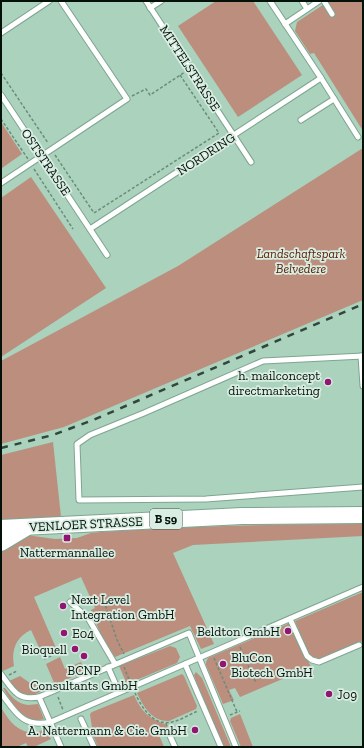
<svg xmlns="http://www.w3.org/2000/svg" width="364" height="748" viewBox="0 0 364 748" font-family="'Zilla Slab',serif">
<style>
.green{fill:#bc8e7e}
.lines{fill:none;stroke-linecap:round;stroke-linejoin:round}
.service-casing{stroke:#7fa590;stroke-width:7}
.primary-casing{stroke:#7fa590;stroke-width:18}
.path{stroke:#6d8b7a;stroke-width:1.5;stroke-dasharray:3 2;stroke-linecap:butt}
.service{stroke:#fff;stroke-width:5}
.primary{stroke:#fff;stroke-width:16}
.rail{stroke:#32473b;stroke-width:2.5;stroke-dasharray:7 7;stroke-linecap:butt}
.poi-dot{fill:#911673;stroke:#d9ede2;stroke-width:1.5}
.labels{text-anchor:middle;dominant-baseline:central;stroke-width:3.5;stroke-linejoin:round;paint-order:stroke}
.shield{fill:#d9ede2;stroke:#43534a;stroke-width:1}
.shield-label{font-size:12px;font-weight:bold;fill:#031109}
.street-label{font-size:13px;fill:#031109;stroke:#d9ede2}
.park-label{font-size:13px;font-style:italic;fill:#5c2108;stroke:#d9ede2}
.poi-label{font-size:13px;fill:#031109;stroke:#d9ede2;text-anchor:end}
</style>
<rect width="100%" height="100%" fill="#aad2bc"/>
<g class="green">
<polygon points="216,1 253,1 302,75 238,117 178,26"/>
<polygon points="329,1 363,1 363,131 314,53 310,54 295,31 297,22"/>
<polygon points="1,122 22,154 2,168 1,166"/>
<polygon points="363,148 363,300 64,427 1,444 1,361 178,266"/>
<polygon points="31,177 106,288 1,357 1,198"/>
<polygon points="53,442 61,517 1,521 1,455"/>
<path d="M363,524v12l-170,9 -20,8 41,91 -13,5 -11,-23 -75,31 -14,-22 -10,-25 4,-2 -14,-31 -47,20 22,51 -14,6 -11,-24c-15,7 -20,20 -17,36l-11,5 -2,-2v-120l25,-14 29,4 22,-1 14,-5 10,-1c87,-6 175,-8 262,-8z"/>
<polygon points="363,592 363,641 320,659 313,657 308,653 295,621"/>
<polygon points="290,623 311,667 240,697 235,688 229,690 234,700 223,704 206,665 206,662 208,658"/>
<polygon points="170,646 176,648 180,657 177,663 127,684 119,666"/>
<polygon points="60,657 65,669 81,662 85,671 55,685 46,664"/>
<polygon points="196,672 202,678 231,747 224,747 196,681 194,675"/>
<path d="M182,674l2,2 13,30 -1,3 -27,12c-17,1 -26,-15 -32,-28z"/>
<path d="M20,676l10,7 11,2 2,5c-16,10 -24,6 -34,-9z"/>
<path d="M3,688h2c6,8 12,16 23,17 4,0 7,-1 10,-1l6,15c-20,6 -32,-16 -41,-31z"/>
<path d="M134,695c8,18 15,23 33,30l2,5 -10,5 5,12h-66l-5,-12 -3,-21 2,-2z"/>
<path d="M1,707c9,16 17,26 37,26 7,-7 10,0 13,6l-17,8h-6l-2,-4 -9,4h-16z"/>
<polygon points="240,714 253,747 241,747 230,721 231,718"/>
</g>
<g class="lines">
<g class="service-casing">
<g id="service">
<polyline points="146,1 251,162"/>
<polyline points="270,1 321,78 358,137"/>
<polyline points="302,1 307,9"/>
<polyline points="324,1 332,14"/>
<polyline points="150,8 161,1"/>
<polyline points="285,24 319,1"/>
<polyline points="1,33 49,1"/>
<polyline points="1,95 107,255"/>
<polyline points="301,120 334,99"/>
<polyline points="1,183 127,99 61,1"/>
<polyline points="90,229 321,78"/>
<polyline points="361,356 363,386"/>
<polyline points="363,356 263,361 144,413 90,435 77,444 79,500 206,499 363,487"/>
<polyline points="70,602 88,618 115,664"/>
<polyline points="290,619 307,656 312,660 319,662 359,645"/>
<polyline points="185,664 221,747"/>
<polyline points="108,667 119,692"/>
<path d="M1,674c12,16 16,27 38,23l150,-64 47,114"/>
<path d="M1,693c15,20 22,35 50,29l312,-135"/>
<polyline points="39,697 61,747"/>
<polyline points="81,719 94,747"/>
<polyline points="170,736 175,747"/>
</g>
</g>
<g class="primary-casing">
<g id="primary">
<polyline points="1,528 242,516 363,515"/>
<polyline points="1,543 26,528"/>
</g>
</g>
<g class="path">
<polyline points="1,73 48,143"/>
<polyline points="132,96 146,89 150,95 185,72"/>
<polyline points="1,119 28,159"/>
<polyline points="55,155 94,213 219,133 180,75"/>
<polyline points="34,169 73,229"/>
<polyline points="104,601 117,640 124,654"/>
<polyline points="240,647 255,681 258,680"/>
<polyline points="214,658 237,712"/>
<polyline points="44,659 60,652"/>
<polyline points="124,667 130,682"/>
<polyline points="9,675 17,671"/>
<polyline points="123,683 129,680"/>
<path d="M135,693c6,13 18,34 37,29 9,-2 18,-8 26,-11"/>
<polyline points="58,697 63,710"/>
<polyline points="230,715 240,711"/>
<polyline points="166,723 168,730"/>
</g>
<use href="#service" class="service"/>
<use href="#primary" class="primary"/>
<polyline class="rail" points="1,448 53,435 93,420 363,304"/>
</g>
<g class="poi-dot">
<circle cx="328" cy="382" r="4"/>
<rect x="63" y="534" width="8" height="8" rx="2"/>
<circle cx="63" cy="606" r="4"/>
<circle cx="288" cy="631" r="4"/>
<circle cx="64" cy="633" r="4"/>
<circle cx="75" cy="649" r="4"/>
<circle cx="84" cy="656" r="4"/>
<circle cx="223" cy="664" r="4"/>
<circle cx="329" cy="694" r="4"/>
<circle cx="195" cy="730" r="4"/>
</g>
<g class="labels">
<rect class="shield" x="150" y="509" width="32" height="20" rx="3"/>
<g class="shield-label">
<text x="166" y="519">B 59</text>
</g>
<g class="street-label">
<text transform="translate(190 68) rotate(57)">MITTELSTRASSE</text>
<text transform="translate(206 154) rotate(-33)">NORDRING</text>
<text transform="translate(46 162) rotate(56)">OSTSTRASSE</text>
<text transform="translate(86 524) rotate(-3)">VENLOER STRASSE</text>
</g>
<g class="park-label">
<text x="301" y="253">Landschaftspark<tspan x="301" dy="15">Belvedere</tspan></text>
</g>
<g class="poi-label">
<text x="320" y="375">h. mailconcept<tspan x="320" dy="15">directmarketing</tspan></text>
<text x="67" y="552" text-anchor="middle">Nattermannallee</text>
<text x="71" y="599" text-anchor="start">Next Level<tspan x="71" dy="15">Integration GmbH</tspan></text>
<text x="280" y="631">Beldton GmbH</text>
<text x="72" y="633" text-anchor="start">E04</text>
<text x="67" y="649">Bioquell</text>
<text x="231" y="657" text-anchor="start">BluCon<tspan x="231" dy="15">Biotech GmbH</tspan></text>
<text x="84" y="670" text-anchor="middle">BCNP<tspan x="84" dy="15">Consultants GmbH</tspan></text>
<text x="337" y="694" text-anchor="start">J09</text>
<text x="187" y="730">A. Nattermann &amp; Cie. GmbH</text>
</g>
</g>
<rect width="364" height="748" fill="none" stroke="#031109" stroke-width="4"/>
</svg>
